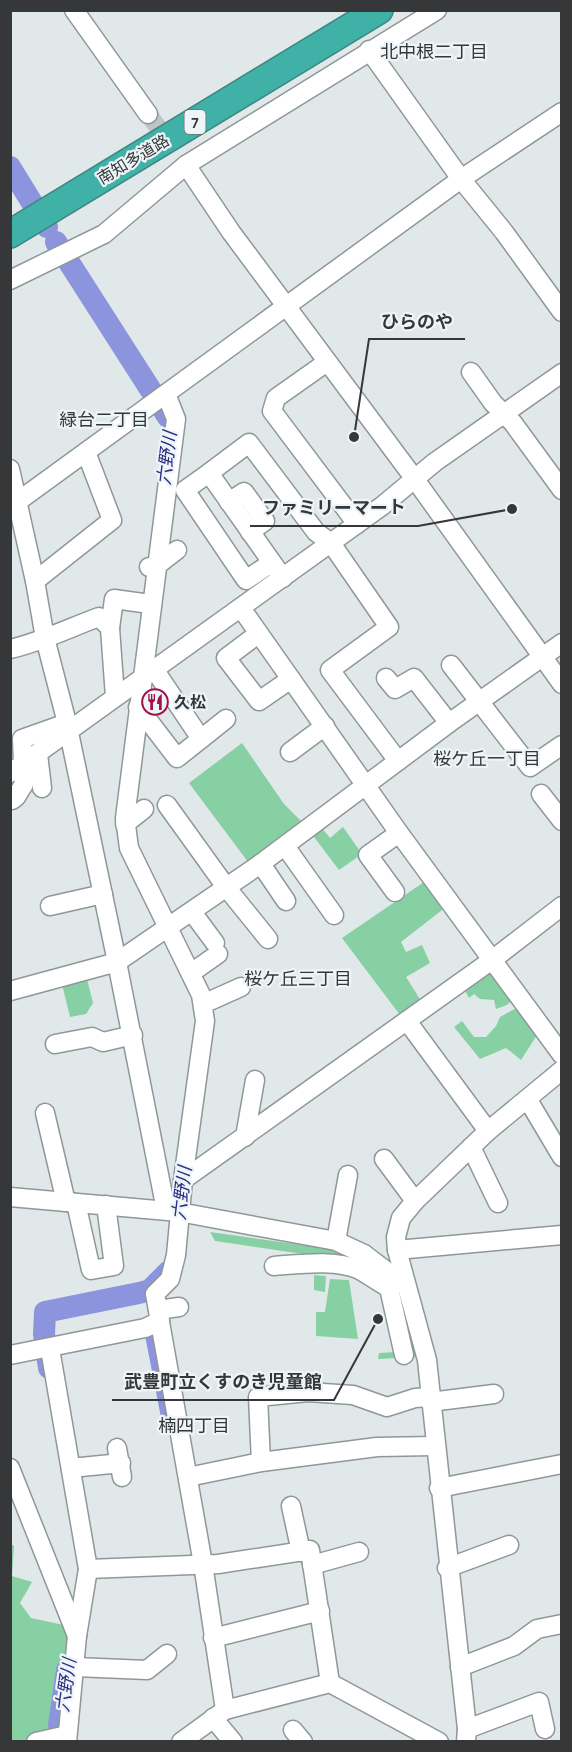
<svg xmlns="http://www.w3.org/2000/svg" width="572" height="1752" viewBox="0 0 572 1752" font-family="Manrope,'Noto Sans JP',sans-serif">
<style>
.green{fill:#86d0a4}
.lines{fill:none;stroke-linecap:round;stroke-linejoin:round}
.canal{stroke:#8b94dd;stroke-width:14}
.river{stroke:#8b94dd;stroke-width:22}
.minor-tunnel{stroke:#bfc5c6;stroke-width:18;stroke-dasharray:18 9;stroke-linecap:butt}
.minor-casing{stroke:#909799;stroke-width:21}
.highway-casing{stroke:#3c8680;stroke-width:30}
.minor{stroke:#fff;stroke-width:18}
.highway{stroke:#40b1a7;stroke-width:27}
.labels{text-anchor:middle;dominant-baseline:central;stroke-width:4.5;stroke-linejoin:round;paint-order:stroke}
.shield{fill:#eef5f8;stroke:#6c7072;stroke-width:1.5}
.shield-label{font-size:15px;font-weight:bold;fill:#353738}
.street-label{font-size:16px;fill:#353738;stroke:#eef5f8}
.poi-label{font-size:16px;font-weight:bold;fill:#353738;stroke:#eef5f8;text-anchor:start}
.neighbourhood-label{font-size:18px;fill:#353738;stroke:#eef5f8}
.water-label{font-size:18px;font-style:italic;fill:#2e2d81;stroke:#eef5f8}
.leader{fill:none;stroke:#353738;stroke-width:2}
.callout-dot{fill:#353738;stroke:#eef5f8;stroke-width:2}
.callout-label{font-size:18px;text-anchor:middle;font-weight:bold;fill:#353738;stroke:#eef5f8;stroke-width:4.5;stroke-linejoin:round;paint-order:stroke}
</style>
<rect width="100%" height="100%" fill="#e1e8ea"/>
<g class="green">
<polygon points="242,743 284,804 306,826 251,866 189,783"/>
<polygon points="321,827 330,838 343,827 362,854 339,870 311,833"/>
<polygon points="427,880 446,907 401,942 406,952 422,945 430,963 406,977 423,1004 403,1019 342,938"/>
<polygon points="490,966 516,996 507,1005 496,1009 494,1000 480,999 474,994 469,998 462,985"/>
<polygon points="87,979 93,1003 86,1014 70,1017 62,984"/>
<polygon points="520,1006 539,1032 521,1060 506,1048 480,1059 454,1027 462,1021 474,1037 486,1037 496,1026 500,1017"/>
<polygon points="210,1232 337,1250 346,1257 337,1259 215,1241"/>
<polygon points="314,1275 326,1276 325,1292 314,1290"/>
<polygon points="330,1279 349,1280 358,1339 316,1336 316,1312 325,1312"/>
<polygon points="393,1288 403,1300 418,1357 378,1359 379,1353 414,1351 402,1302"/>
<polygon points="14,1545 12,1576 32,1582 20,1603 31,1618 73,1627 54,1741 11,1741 10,1546"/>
</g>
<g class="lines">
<polyline class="canal" points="152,1335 169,1422"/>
<g class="river">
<polyline points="10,167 47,227"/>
<polyline points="56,242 168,417"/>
<polyline points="49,1368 44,1334 45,1312 139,1293 150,1290 168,1272"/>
<polyline points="59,1725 67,1670"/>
</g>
<polyline class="minor-tunnel" points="148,114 186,165"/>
<g class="minor-casing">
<g id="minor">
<polyline points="74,10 148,114"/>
<polyline points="369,50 461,179 504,232 562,312"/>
<polyline points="186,165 231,232 414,478 562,684"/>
<polyline points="10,280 104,234 186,165 437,10"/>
<polyline points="327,362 276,398 272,411 357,524"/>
<polyline points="471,372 493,403 513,423 562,490"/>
<polyline points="166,394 176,419 125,818 129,848 201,995 205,1021 183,1180 176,1255 170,1279 155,1294 203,1564 225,1710"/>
<polyline points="10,469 35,581 45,638 67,723 117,962 256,867 449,723 562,643"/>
<polyline points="209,473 185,490 246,580 271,563"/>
<polyline points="229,502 244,492 265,521 250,532"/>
<polyline points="10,504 17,502 461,179 562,112"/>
<polyline points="149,567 155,567 177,550"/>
<polyline points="283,578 209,473 249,443 316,532 331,543 389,627 330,670 398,761"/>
<polyline points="35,581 112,520 86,452"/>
<polyline points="241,608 399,833 562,1055"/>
<polyline points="110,628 114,599 150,604"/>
<polyline points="258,634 226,658 259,701 291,679"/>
<path d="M10,649c31,-7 59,-21 89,-32l11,11 5,69"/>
<polyline points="451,665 530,767 562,745"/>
<polyline points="386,678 395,689 414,678 449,723"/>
<polyline points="138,707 177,758 201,739 154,669"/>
<polyline points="201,739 226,719"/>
<polyline points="290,752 325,726"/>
<polyline points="38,754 42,788"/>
<polyline points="10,773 382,506 435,462 562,373"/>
<polyline points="541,794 562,821"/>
<polyline points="10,798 12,800 16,797 24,784 22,739 67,723"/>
<polyline points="167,805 226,887 268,939"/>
<polyline points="125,824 144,809"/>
<polyline points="285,846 334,915"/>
<polyline points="261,864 286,901"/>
<polyline points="395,892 368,855 399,833"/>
<polyline points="50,906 103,894"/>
<polyline points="192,912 215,943"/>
<polyline points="191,973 218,954"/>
<polyline points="10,991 117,962 166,1210"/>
<polyline points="203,1004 241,987"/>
<polyline points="407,1021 488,1131"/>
<polyline points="55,1044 92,1037 103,1042 133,1035"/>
<polyline points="528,1100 562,1157"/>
<polyline points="45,1113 66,1202"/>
<polyline points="245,1137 255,1080"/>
<polyline points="471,1147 498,1203"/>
<polyline points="384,1159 415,1201"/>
<polyline points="183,1180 492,960 562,906"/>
<polyline points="10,1197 179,1212 336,1241 364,1254 406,1286"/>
<polyline points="76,1203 91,1270 114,1266 106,1205"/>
<polyline points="336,1241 348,1175"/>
<polyline points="397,1250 562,1235"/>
<path d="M274,1266c27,-2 61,-7 86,4l4,-16"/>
<polyline points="360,1270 389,1288 404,1355"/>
<polyline points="158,1310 179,1307"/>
<polyline points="50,1349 88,1569"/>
<polyline points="10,1355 145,1328 160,1321"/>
<polyline points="430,1402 494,1394"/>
<polyline points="117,1448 122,1477"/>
<polyline points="261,1462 258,1397 308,1392 353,1395 387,1407 415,1398 430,1397"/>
<polyline points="10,1468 77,1636"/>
<polyline points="71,1468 121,1463"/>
<polyline points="188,1477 261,1462 377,1447 434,1446"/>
<polyline points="439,1488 562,1464"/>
<polyline points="291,1506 301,1552"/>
<polyline points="312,1565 359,1552"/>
<polyline points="447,1568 509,1545"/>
<polyline points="213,1638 320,1611"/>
<polyline points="75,1667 147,1670 167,1654"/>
<polyline points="460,1667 514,1646 537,1629 562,1624"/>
<polyline points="213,1718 233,1742"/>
<polyline points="467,1729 539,1702 545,1729"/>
<polyline points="293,1730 303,1742"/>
<polyline points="36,1742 67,1735"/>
<polyline points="67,1742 77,1636 88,1569 218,1564 310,1550 330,1683"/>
<polyline points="181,1742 225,1710 330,1683 439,1742"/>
<polyline points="466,1742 467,1729 427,1360 397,1250 396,1237 401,1218 415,1201 488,1131 562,1070"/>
</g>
</g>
<g class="highway-casing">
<polyline id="highway" points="10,234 379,10"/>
</g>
<use href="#minor" class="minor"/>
<use href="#highway" class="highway"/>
</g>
<defs>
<g id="restaurant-ring" transform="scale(1.35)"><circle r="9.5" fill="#eef5f8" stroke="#a51049" stroke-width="1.5"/><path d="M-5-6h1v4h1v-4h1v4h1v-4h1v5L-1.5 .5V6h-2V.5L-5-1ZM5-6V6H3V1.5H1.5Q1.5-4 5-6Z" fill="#a51049"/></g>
</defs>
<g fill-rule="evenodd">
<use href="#restaurant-ring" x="155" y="702"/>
</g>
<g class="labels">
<rect class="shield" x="184.5" y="110" width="21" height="24" rx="4.5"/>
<g class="shield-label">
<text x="195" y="122">7</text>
</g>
<g class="street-label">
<text transform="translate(133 159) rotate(-31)">南知多道路</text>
</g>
<g class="poi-label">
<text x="174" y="702">久松</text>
</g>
<g class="neighbourhood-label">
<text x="434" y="51">北中根二丁目</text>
<text x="104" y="419">緑台二丁目</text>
<text x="487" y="758">桜ケ丘一丁目</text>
<text x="298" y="978">桜ケ丘三丁目</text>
<text x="194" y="1425">楠四丁目</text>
</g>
<g class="water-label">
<text transform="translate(166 458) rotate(-83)">六野川</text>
<text transform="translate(181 1193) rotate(-83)">六野川</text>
<text transform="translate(65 1685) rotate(-82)">六野川</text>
</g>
</g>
<path class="leader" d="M354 437L369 339H465M512 509L418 526H250M378 1319L334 1400H112"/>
<g class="callout-dot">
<circle cx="354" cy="437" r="6"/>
<circle cx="512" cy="509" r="6"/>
<circle cx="378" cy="1319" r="6"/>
</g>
<g class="callout-label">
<text x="417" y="328">ひらのや</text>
<text x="334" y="514">ファミリーマート</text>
<text x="223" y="1388">武豊町立くすのき児童館</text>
</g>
<rect width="572" height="1752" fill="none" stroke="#353738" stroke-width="24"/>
</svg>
